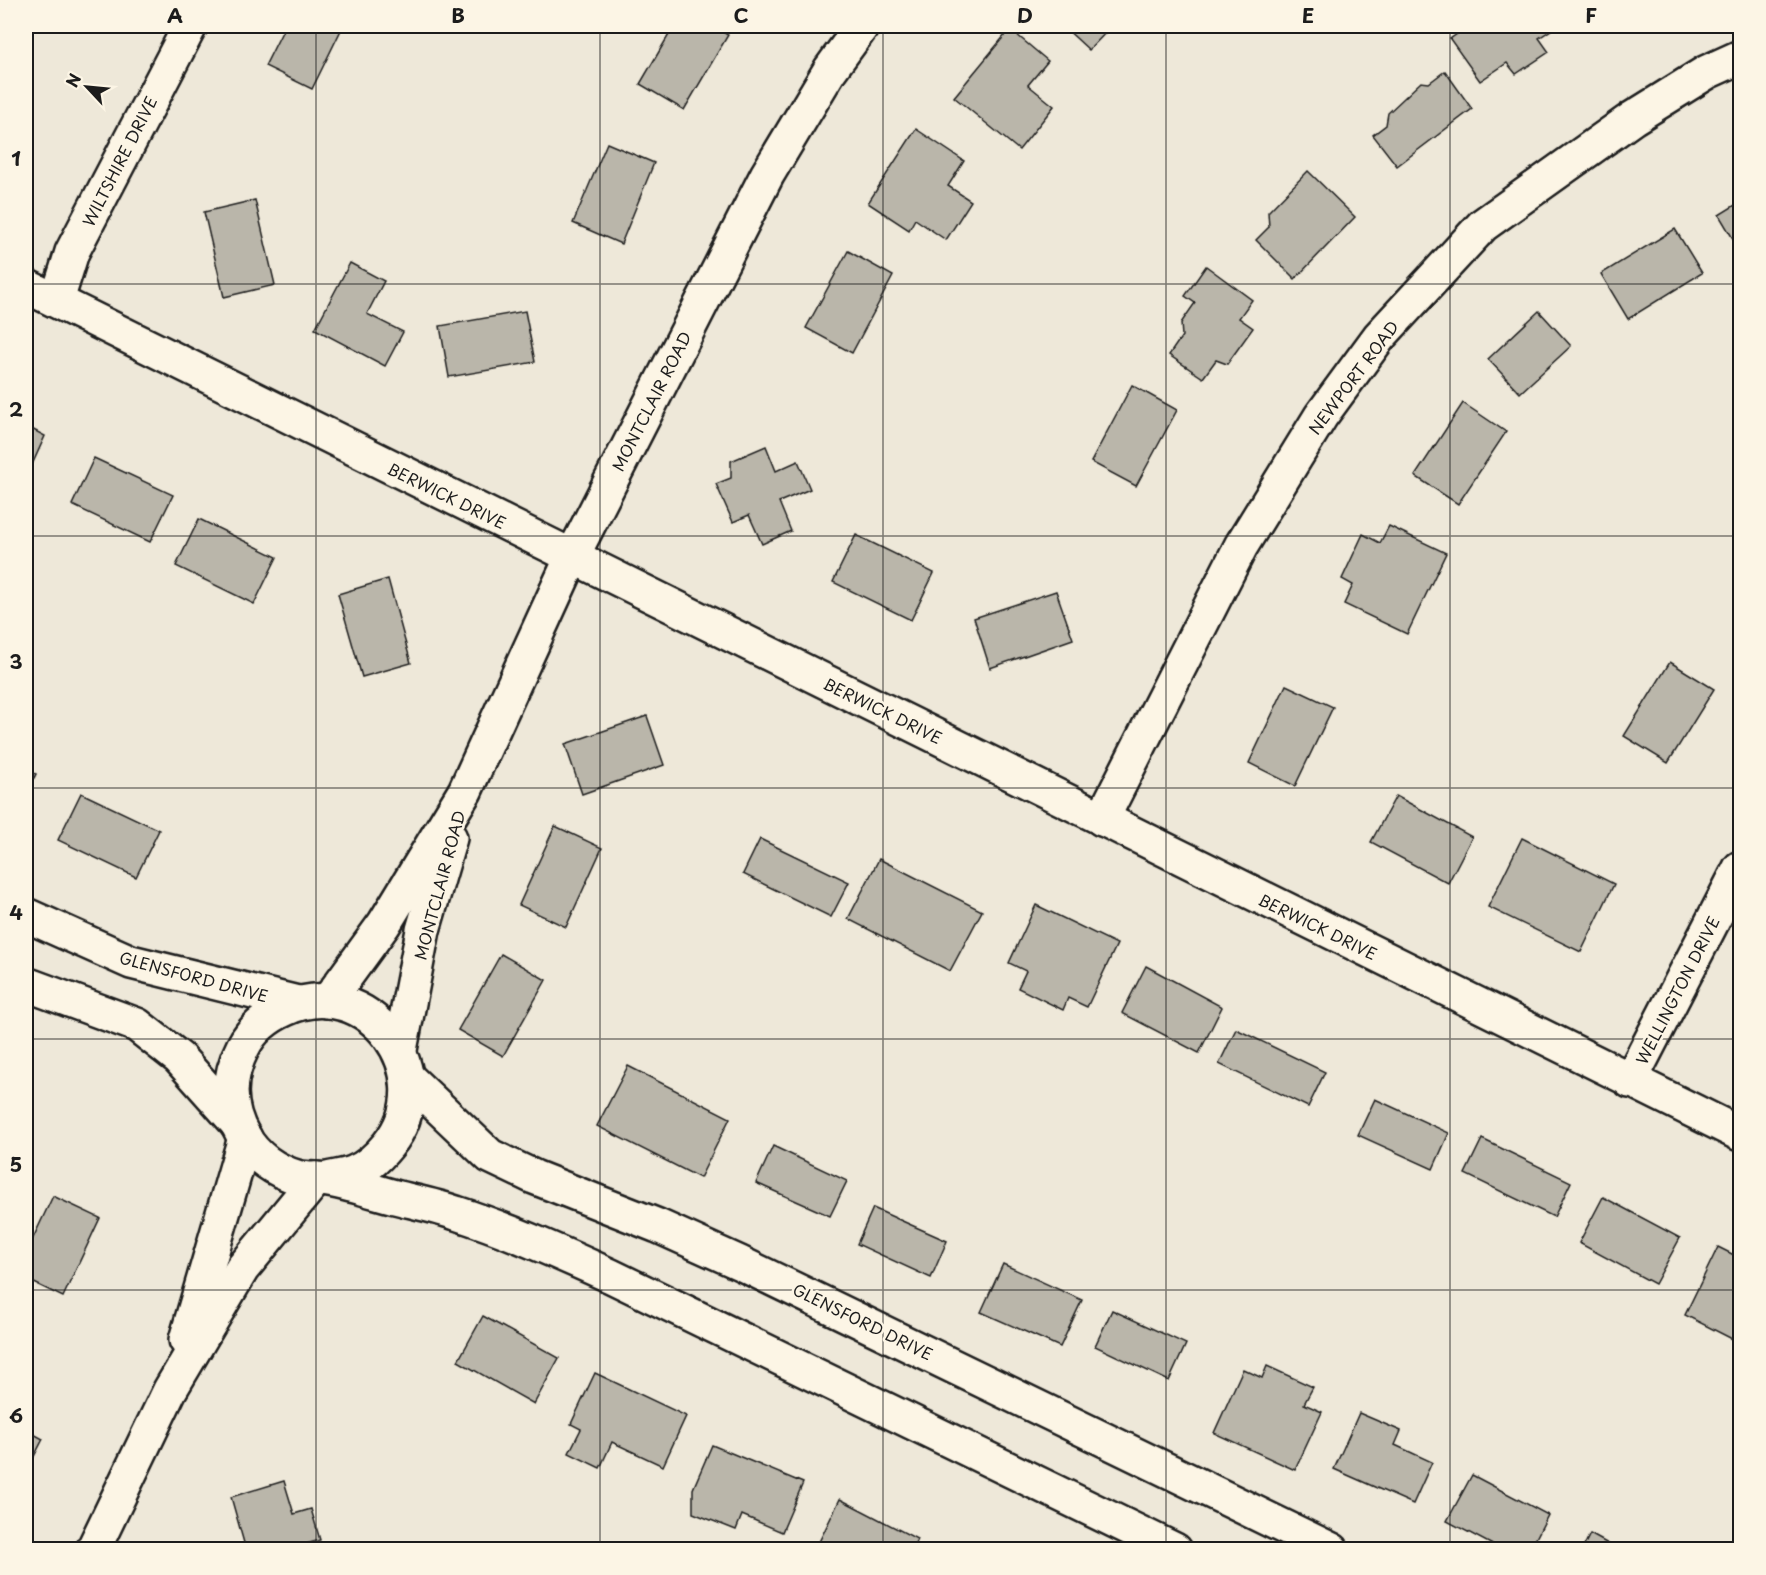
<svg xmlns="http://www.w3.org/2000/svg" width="1766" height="1575" viewBox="0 0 1766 1575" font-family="'Playpen Sans',sans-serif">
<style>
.building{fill:#bab6aa;stroke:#1c1c1c;stroke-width:1.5}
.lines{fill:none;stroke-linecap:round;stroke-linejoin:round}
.minor-casing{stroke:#1c1c1c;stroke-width:38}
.major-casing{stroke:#1c1c1c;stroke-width:38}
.minor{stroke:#fcf5e5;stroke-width:33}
.major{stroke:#fcf5e5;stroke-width:33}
.grid{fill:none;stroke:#1c1c1c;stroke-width:1.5;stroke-opacity:0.55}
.labels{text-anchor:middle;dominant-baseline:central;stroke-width:5;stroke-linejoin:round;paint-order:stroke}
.street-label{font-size:16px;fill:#1c1c1c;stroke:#fcf5e5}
.neatline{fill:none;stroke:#1c1c1c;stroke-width:2}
.grid-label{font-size:20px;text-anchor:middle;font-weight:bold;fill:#1c1c1c}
</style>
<rect width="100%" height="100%" fill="#eee8d9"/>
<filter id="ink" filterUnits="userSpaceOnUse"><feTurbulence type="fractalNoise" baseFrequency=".0167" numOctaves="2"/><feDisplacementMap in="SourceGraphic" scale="12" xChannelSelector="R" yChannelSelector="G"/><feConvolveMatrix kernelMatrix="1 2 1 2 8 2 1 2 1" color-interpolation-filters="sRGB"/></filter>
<g filter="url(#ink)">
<g class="building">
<polygon points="285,26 343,26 312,89 265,66"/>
<polygon points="674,26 712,26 728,35 684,110 640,84"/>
<polygon points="1063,26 1112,26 1089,50"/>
<polygon points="1462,26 1557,26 1539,38 1549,52 1516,74 1507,63 1480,81 1450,39 1464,29"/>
<polygon points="1010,29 1048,61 1028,85 1054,106 1019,150 954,97"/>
<polygon points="1445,71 1472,109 1397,166 1373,135 1386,125 1388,113 1421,82 1429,83"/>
<polygon points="916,129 964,161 948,186 971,201 946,240 915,219 909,230 868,203"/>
<polygon points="607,143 654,163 621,244 573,223"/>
<polygon points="1308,171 1355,217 1295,279 1256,240 1269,227 1268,212"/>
<polygon points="255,200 275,285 224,297 204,212"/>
<polygon points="1740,202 1740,239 1735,242 1719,215"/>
<polygon points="1675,229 1702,273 1628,319 1601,274"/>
<polygon points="848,251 893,276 852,353 806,328"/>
<polygon points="350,263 384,281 367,314 403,332 385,366 315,329"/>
<polygon points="1206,266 1252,300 1239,318 1253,328 1227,364 1216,360 1203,378 1169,355 1182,336 1181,323 1195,303 1185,296"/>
<polygon points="525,311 535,362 449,377 440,326"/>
<polygon points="1539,311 1571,346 1520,393 1488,359"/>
<polygon points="1132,385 1177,410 1136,486 1091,462"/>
<polygon points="1463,403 1506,432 1458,504 1415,476"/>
<polygon points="26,426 45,436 26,478"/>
<polygon points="766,446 776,471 798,461 810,489 779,502 791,531 762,544 749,515 733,522 716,484 731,478 731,461"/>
<polygon points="94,458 173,495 150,542 72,505"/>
<polygon points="199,519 277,557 254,604 176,566"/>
<polygon points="1389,526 1446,553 1407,634 1344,604 1353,585 1342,579 1363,534 1380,543"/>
<polygon points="856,535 934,573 911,620 833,582"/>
<polygon points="388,579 411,663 362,677 338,594"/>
<polygon points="1056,591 1073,639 990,668 974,618"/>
<polygon points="1670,662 1714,689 1668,763 1624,736"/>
<polygon points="1286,685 1333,707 1295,786 1249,763"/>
<polygon points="647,716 664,765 582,794 565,744"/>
<polygon points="26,769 36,774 26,794"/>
<polygon points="81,793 159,830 136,877 58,840"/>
<polygon points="1396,796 1472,837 1448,883 1371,842"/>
<polygon points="555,826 602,848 566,927 519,905"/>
<polygon points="1522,838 1614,884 1581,952 1488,907"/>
<polygon points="760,839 849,882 831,917 743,874"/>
<polygon points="879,859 982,911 950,971 848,919"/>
<polygon points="1036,905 1117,944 1087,1007 1068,998 1063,1010 1018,988 1026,971 1009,963"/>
<polygon points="501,954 546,980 503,1056 458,1030"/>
<polygon points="1146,966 1222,1007 1199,1053 1122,1013"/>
<polygon points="1236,1029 1325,1072 1308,1107 1219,1064"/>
<polygon points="628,1066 730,1118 700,1178 597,1126"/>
<polygon points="1375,1099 1449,1133 1433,1169 1358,1135"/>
<polygon points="1482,1139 1571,1182 1554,1217 1465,1174"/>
<polygon points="773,1146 847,1181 830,1216 756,1183"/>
<polygon points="53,1196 100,1218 63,1297 26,1279 26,1253"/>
<polygon points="1603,1197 1680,1238 1655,1284 1579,1243"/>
<polygon points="873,1208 947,1241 931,1278 857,1244"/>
<polygon points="1718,1247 1740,1258 1740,1343 1685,1315"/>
<polygon points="1003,1264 1082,1300 1060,1347 981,1312"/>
<polygon points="1112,1310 1186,1344 1169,1381 1095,1346"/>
<polygon points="483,1316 559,1358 534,1404 458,1361"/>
<polygon points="1267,1366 1313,1387 1304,1404 1322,1412 1295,1470 1214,1433 1243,1369 1262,1378"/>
<polygon points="595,1373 686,1416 663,1466 612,1442 600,1468 569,1453 581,1429 571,1424"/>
<polygon points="1359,1413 1401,1431 1395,1445 1432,1462 1413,1504 1334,1469"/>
<polygon points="26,1430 43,1439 26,1472"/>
<polygon points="712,1445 803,1483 782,1532 742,1515 736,1530 693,1513 693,1489"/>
<polygon points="1472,1475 1548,1515 1530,1550 1502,1550 1447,1521"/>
<polygon points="284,1481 294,1514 311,1509 320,1540 299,1546 300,1550 246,1550 231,1497"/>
<polygon points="840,1499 917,1539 912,1550 824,1550 817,1546"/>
<polygon points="1590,1534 1619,1550 1582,1550"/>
</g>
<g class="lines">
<g class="minor-casing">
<g id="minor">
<polyline points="26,286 1740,1134"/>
<polyline points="57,300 72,252 190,26"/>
<polyline points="1102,819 1241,546 1321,416 1379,337 1483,225 1633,118 1707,72 1740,57"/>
<polyline points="328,1001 384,924 465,791 572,557 767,175 830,70 862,26"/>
<polyline points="400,1050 423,930 450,838"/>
<polyline points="1630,1081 1740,868"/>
<polyline points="186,1340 245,1138"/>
<polyline points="93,1550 170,1390 242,1269 316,1179"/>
</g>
</g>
<g class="major-casing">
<g id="major">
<polyline points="26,915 131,962 298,1003"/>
<polyline points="26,984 137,1025 179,1058 236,1122"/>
<polyline points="408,1078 490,1156 534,1177 658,1226 740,1263 1332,1550"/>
<path d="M327,1179c9,-2 18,-3 26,-6 14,-5 26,-17 35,-28 57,-70 -20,-175 -103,-136 -18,8 -33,20 -42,38 -16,31 -16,60 1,90 11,20 32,34 53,40 10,3 22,1 32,3 22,4 44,11 66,17 20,5 41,9 61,16 53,17 104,40 155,63l564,274"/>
</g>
</g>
<use href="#minor" class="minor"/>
<use href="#major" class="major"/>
</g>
</g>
<path class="grid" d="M316,26v1524M600,26v1524M883,26v1524M1166,26v1524M1450,26v1524M26,284h1714M26,536h1714M26,788h1714M26,1039h1714M26,1290h1714"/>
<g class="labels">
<g class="street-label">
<text transform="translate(119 161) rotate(-63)">WILTSHIRE DRIVE</text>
<text transform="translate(1353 377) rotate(-53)">NEWPORT ROAD</text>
<text transform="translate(651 401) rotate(-63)">MONTCLAIR ROAD</text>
<text transform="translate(447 495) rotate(26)">BERWICK DRIVE</text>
<text transform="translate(883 710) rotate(26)">BERWICK DRIVE</text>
<text transform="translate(439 885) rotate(-75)">MONTCLAIR ROAD</text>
<text transform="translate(1318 926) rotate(26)">BERWICK DRIVE</text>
<text transform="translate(194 976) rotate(15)">GLENSFORD DRIVE</text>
<text transform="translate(1677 990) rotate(-63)">WELLINGTON DRIVE</text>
<text transform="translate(863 1321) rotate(26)">GLENSFORD DRIVE</text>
</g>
</g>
<rect width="1766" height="1575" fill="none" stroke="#fcf5e5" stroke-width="66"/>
<g transform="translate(87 87) rotate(296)" stroke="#fcf5e5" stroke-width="4.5" paint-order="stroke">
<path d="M0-4.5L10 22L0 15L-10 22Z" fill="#1c1c1c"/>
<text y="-9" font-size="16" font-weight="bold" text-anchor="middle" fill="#1c1c1c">N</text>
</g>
<rect x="33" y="33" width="1700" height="1509" class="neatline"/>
<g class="grid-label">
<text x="175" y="23">A</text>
<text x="458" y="23">B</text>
<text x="741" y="23">C</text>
<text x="1025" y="23">D</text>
<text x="1308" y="23">E</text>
<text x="1591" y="23">F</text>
<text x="16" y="166">1</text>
<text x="16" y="417">2</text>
<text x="16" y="669">3</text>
<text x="16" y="920">4</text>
<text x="16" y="1172">5</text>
<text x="16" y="1423">6</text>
</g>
</svg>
